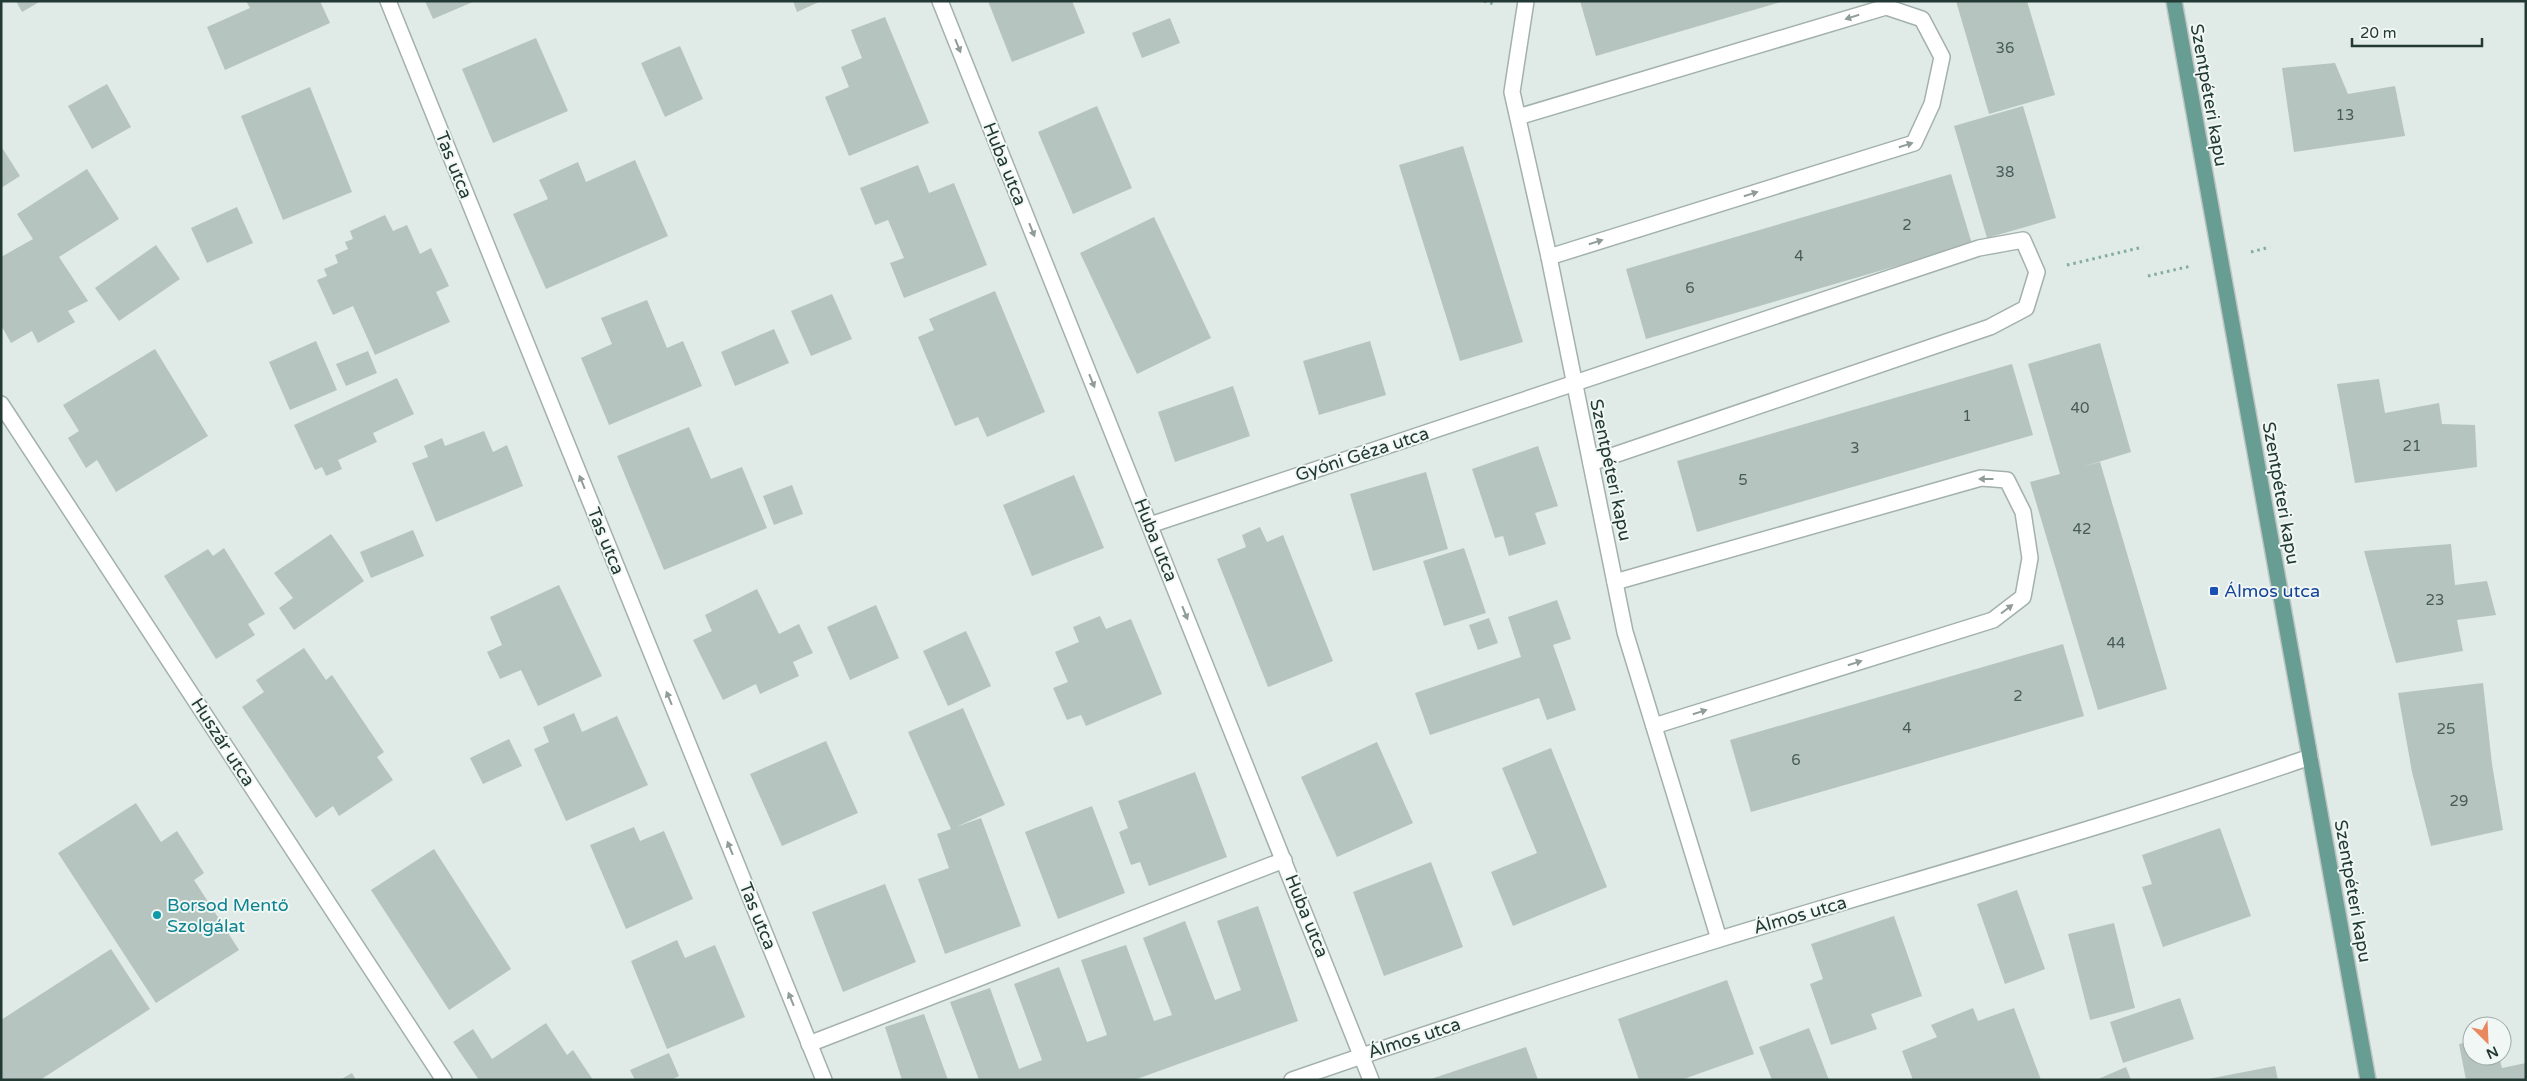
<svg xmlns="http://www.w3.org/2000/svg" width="2527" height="1081" viewBox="0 0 2527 1081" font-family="'Varela Round',sans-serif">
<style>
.building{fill:#b5c4bf}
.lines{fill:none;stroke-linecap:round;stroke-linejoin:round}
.street-casing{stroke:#a3b1ad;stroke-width:18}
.primary-casing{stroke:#bdc4c2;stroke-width:18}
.path{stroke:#82aba1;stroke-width:3;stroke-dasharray:2.5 4;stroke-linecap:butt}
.street{stroke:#fff;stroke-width:15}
.primary{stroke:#679d92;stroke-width:15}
.oneway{fill:#909c9a}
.transit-dot{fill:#1a4fb4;stroke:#f0f7f4;stroke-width:2}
.culture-dot{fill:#0f9aa8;stroke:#f0f7f4;stroke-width:2}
.labels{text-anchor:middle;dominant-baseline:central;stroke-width:4;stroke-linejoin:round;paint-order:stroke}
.number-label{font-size:15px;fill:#475c57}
.street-label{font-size:18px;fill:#223934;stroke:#f0f7f4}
.transit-label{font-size:18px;fill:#164399;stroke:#f0f7f4;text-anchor:start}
.culture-label{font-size:18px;fill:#0d838f;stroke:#f0f7f4;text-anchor:start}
</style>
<rect width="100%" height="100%" fill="#e0eae6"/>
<g class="building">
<polygon points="16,1 41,1 22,12"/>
<polygon points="246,1 320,1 330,23 225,70 207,27 250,8"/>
<polygon points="425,1 475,1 433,19"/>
<polygon points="793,1 821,1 797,12"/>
<polygon points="988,1 1072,1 1085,33 1012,62"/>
<polygon points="1580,1 1781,1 1781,2 1596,56"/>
<polygon points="1956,1 2027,1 2055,95 1989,114"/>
<polygon points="885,17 929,123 849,156 825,97 849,87 841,67 862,58 851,30"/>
<polygon points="1170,18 1180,43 1142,58 1132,33"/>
<polygon points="536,38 568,111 493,143 462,69"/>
<polygon points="680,46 703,99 665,117 641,63"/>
<polygon points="2335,63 2348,94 2395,86 2405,136 2294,152 2282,68"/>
<polygon points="107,84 131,127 92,149 68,106"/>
<polygon points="310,87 352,192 283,220 241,116"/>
<polygon points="1097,106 1132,188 1073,214 1038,132"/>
<polygon points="2023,106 2056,218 1987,238 1954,126"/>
<polygon points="1,146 20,176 1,188"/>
<polygon points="1463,146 1523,342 1460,361 1399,165"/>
<polygon points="635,160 668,236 546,289 513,214 548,199 539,180 578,162 586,182"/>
<polygon points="918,165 929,193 954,183 987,265 904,298 890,263 904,258 888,220 875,225 860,188"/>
<polygon points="87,169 119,219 59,257 88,301 68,311 75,322 38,343 32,331 11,343 1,325 1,257 33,239 17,214"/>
<polygon points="1951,174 1972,244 1646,339 1626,269"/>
<polygon points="237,207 253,243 207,263 191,228"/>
<polygon points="385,215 393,231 407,225 420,254 431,248 449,286 436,292 450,322 375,355 353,306 333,315 317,280 327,276 324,269 338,263 335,255 348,249 345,242 353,239 350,231"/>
<polygon points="1154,217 1211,338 1137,374 1080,253"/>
<polygon points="156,245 180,279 119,321 95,288"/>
<polygon points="995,291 1045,412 987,437 978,417 955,426 918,337 934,330 929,319"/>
<polygon points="832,294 852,339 811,356 791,311"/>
<polygon points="647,300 667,348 683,341 702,386 609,425 581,358 612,344 601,318"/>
<polygon points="774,329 789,363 735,386 721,352"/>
<polygon points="316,341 337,390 290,410 269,362"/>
<polygon points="1370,341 1386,395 1319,415 1303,361"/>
<polygon points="2100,343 2131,452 2082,467 2100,462 2167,689 2098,710 2030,482 2060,474 2028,364"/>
<polygon points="155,349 208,436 116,492 97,460 86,468 68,438 79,431 63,405"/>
<polygon points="368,351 377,373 346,386 336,364"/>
<polygon points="2012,364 2033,435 1697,532 1677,461"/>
<polygon points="397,378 414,414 373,433 377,442 338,460 342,469 326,476 322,467 315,470 294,425"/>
<polygon points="2379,379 2385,413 2439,403 2442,424 2475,425 2477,467 2355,483 2337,384"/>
<polygon points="1233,386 1250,436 1175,462 1158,412"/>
<polygon points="689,427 711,479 742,467 767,528 664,570 617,456"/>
<polygon points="484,431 493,452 507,445 523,486 436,522 412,463 428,457 424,446 442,438 445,446"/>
<polygon points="1538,446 1558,506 1535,513 1546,544 1509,556 1503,536 1495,538 1472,469"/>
<polygon points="1426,472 1448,549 1373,571 1350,494"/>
<polygon points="1074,475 1104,548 1032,576 1003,505"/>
<polygon points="792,485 803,514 774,525 763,496"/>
<polygon points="1260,527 1267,542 1283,535 1333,661 1268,687 1217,559 1246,547 1242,535"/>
<polygon points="413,530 424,556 371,578 360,552"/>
<polygon points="331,534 364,581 294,630 279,608 293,598 274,573"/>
<polygon points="2451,544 2455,585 2487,581 2496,615 2457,620 2463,651 2396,663 2364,551"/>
<polygon points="224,548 265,614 248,624 255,635 216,659 164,576 208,549 213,556"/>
<polygon points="1464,548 1486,613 1444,626 1423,561"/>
<polygon points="559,585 602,676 538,706 521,670 500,679 487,652 502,645 490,617"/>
<polygon points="757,589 779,634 799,624 813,653 793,662 799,676 760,694 756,684 723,700 693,640 712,631 705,615"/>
<polygon points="1557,600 1571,639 1553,645 1576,710 1547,720 1539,698 1430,735 1415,693 1521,657 1508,617"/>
<polygon points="876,605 899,658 850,680 827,627"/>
<polygon points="1100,616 1106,629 1131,619 1162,694 1086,726 1081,715 1067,720 1053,688 1068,682 1055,652 1079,642 1073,627"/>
<polygon points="1489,618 1498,643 1478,650 1469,625"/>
<polygon points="966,631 991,686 948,706 923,651"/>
<polygon points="2063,644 2084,716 1751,812 1730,740"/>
<polygon points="304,648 326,680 332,675 384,752 377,757 393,780 339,816 333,806 316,818 242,707 264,692 256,680"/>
<polygon points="2483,683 2492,764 2503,830 2431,846 2412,772 2398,693"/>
<polygon points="963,708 1005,805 956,827 981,818 1021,926 945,954 918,879 949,868 937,834 951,829 908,732"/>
<polygon points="574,713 582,732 617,716 648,785 566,821 534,749 549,742 543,727"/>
<polygon points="509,739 522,766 483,784 470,758"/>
<polygon points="826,741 858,813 782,846 750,774"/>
<polygon points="1377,742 1413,823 1337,857 1301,777"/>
<polygon points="1551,748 1607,887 1513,926 1491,872 1537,853 1502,768"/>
<polygon points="1195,772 1227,857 1149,886 1140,862 1131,865 1119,832 1128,828 1118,801"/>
<polygon points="136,803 161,842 177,831 204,873 194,880 239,950 156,1003 58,853"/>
<polygon points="1092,806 1125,893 1058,919 1025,832"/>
<polygon points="634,827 640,841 664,831 693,899 626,929 590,845"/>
<polygon points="2220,828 2251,916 2163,947 2142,887 2152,884 2142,855"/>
<polygon points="434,849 511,969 449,1010 371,890"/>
<polygon points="1431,862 1463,947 1384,976 1353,892"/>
<polygon points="885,884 916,962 843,992 812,912"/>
<polygon points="2017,890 2045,969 2005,984 1977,904"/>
<polygon points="1258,906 1298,1021 1134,1080 979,1080 950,1002 990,988 1019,1069 1042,1060 1014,984 1059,967 1087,1042 1107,1035 1081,960 1126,945 1154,1021 1172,1015 1143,938 1185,921 1215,1000 1241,990 1217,921"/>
<polygon points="1894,916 1922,996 1871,1014 1877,1029 1831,1045 1810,984 1823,979 1811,944"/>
<polygon points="2114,923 2135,1008 2090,1020 2068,934"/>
<polygon points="677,940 685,958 715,945 745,1017 667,1049 631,961"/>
<polygon points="111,949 150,1009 40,1080 1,1080 1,1020"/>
<polygon points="1727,980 1754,1054 1681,1080 1639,1080 1618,1019"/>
<polygon points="2180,998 2194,1039 2123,1063 2110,1022"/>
<polygon points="1973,1008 1978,1021 2014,1008 2041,1080 1913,1080 1902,1051 1937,1037 1931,1025"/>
<polygon points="924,1014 948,1080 902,1080 885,1027"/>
<polygon points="546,1023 567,1055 573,1050 593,1080 479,1080 453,1042 473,1029 492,1059"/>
<polygon points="1809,1028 1829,1080 1772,1080 1759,1047"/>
<polygon points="2472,1041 2472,1056 2499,1056 2502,1068 2526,1063 2526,1080 2466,1080 2459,1044"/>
<polygon points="1526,1047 1538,1080 1431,1080 1431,1079"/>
<polygon points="669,1053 679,1076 671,1080 635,1080 630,1070"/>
<polygon points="2275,1066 2278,1080 2208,1080 2208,1079"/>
<polygon points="2126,1067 2131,1080 2096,1080"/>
<polygon points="352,1073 356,1080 340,1080"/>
</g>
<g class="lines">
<g class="street-casing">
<g id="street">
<polyline points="388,1 824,1080"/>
<polyline points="940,1 1371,1080"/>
<polyline points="1526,1 1512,92 1549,257 1625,632 1719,939"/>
<polyline points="1518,117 1886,7 1922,19 1942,57 1932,104 1914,143 1549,257"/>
<polyline points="1,404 444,1080"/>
<polyline points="1150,525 1979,248 2023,240 2037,272 2026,308 1990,327 1591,463"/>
<polyline points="1615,582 1981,478 2007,480 2023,512 2030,558 2023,597 1993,620 1654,726"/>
<polyline points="809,1044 1284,860"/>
<path d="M1292,1080c142,-49 285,-97 428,-141 197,-60 395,-114 590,-182"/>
</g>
</g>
<g class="primary-casing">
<polyline id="primary" points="2174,1 2368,1080"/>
</g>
<g class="path">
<polyline points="1484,1 1494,4"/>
<polyline points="2251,252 2270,247"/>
<polyline points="2067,265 2143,247"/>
<polyline points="2148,276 2191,266"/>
</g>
<use href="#street" class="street"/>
<use href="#primary" class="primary"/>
</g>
<defs><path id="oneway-solid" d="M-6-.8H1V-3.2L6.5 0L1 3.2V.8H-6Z" transform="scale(1.25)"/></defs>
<g class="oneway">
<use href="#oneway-solid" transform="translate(1852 17) rotate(163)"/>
<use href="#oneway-solid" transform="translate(958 46) rotate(68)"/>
<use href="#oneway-solid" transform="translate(1906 145) rotate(-18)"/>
<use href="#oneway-solid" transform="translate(1751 194) rotate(-17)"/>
<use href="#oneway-solid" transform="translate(1032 230) rotate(68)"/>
<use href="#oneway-solid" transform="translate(1596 242) rotate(-17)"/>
<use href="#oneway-solid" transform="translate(1092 381) rotate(68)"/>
<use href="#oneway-solid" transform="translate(1986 479) rotate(-180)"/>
<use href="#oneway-solid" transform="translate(582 482) rotate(-112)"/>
<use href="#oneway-solid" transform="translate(2007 609) rotate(-37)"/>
<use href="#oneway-solid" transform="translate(1185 613) rotate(68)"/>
<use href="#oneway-solid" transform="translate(1855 663) rotate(-17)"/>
<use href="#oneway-solid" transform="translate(669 698) rotate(-112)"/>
<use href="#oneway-solid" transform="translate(1700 712) rotate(-17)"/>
<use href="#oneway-solid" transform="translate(730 848) rotate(-112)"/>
<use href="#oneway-solid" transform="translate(791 999) rotate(-112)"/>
</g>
<rect class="transit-dot" x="2209" y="586" width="10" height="10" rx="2.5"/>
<circle class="culture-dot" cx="157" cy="915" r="5"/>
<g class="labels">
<g class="number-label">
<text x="2005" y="48">36</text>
<text x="2345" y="115">13</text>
<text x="2005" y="172">38</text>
<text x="1907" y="225">2</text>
<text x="1799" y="256">4</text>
<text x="1690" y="288">6</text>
<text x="2080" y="408">40</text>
<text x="1967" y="416">1</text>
<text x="2412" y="446">21</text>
<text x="1855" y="448">3</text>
<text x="1743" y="480">5</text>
<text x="2082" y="529">42</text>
<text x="2435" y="600">23</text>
<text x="2116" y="643">44</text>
<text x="2018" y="696">2</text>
<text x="1907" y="728">4</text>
<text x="2446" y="729">25</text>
<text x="1796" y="760">6</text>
<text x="2459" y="801">29</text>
</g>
<g class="street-label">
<text transform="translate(2209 95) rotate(80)">Szentpéteri kapu</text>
<text transform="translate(1005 164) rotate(68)">Huba utca</text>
<text transform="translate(454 165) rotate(68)">Tas utca</text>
<text transform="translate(1362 454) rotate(-18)">Gyóni Géza utca</text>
<text transform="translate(1611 470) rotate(78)">Szentpéteri kapu</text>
<text transform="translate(2281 493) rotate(80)">Szentpéteri kapu</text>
<text transform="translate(1156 540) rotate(68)">Huba utca</text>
<text transform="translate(606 541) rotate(68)">Tas utca</text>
<text transform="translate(223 742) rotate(57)">Huszár utca</text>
<text transform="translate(2353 891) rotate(80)">Szentpéteri kapu</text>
<text transform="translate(1800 915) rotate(-16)">Álmos utca</text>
<text transform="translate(758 916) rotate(68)">Tas utca</text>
<text transform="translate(1307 916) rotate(68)">Huba utca</text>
<text transform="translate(1414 1038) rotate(-18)">Álmos utca</text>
</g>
<g class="transit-label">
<text x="2224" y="591">Álmos utca</text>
</g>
<g class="culture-label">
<text x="167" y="905">Borsod Mentő<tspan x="167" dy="21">Szolgálat</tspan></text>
</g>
</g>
<rect width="2527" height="1081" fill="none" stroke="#223934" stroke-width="5"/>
<g transform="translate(2487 1041) rotate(156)"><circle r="24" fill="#f0f7f4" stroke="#9eaba7"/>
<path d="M0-4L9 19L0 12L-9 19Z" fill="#e9885f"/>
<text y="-8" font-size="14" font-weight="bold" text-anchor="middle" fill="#223934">N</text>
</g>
<path d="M2352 38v8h130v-8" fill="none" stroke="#223934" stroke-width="2.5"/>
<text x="2360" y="38" font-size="15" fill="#223934" stroke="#f0f7f4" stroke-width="4" paint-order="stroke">20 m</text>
</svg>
